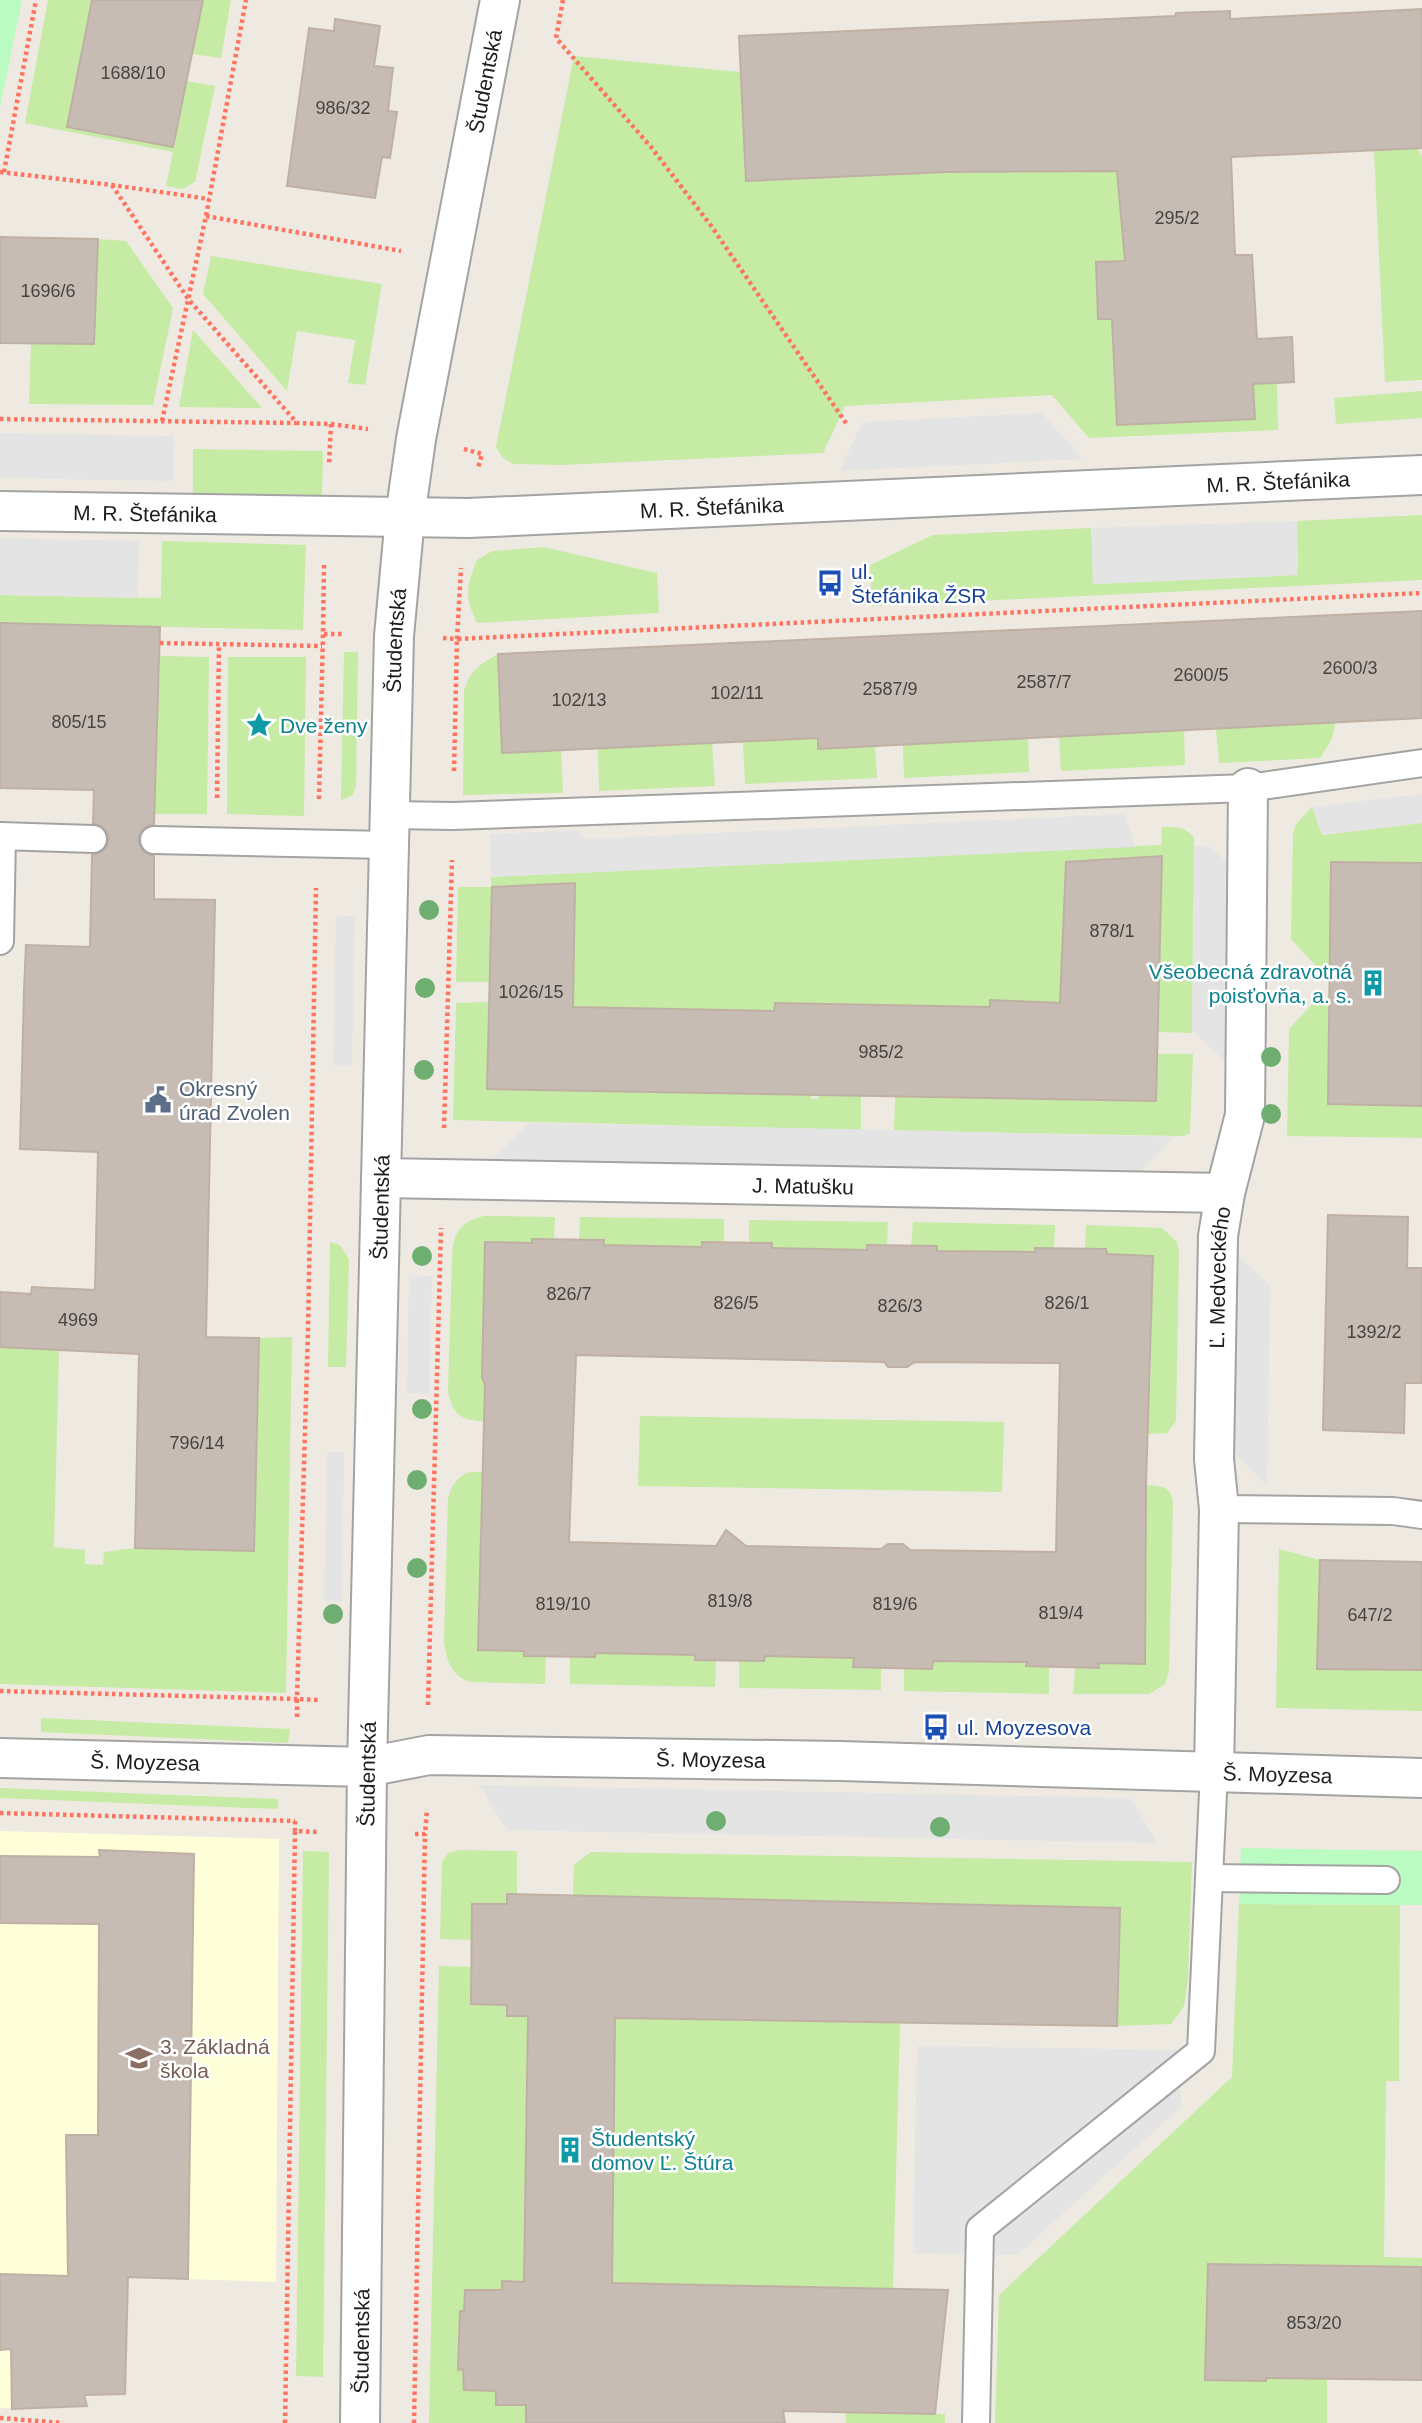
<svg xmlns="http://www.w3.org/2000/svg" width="1422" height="2423" viewBox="0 0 1422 2423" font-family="Arial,sans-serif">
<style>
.education{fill:#feffd9}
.grass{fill:#c5eba4}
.park{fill:#bafbc1}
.parking{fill:#e4e4e4}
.building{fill:#c6bcb4;stroke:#c0b0a3;stroke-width:2;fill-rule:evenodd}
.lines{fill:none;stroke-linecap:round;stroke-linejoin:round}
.service-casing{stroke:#a3a3a3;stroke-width:30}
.minor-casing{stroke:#a3a3a3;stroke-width:42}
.path{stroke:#ff7461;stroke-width:4.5;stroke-dasharray:3.5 3.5;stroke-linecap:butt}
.service{stroke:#fff;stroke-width:26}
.minor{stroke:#fff;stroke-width:38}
.tree{fill:#6eae70}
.labels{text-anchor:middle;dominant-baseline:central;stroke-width:5;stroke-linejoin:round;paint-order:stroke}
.number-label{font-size:18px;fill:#464442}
.street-label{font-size:21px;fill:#1c1c1c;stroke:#fff}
.transit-label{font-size:21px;fill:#164399;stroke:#fff;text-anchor:start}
.culture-label{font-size:21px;fill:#0d838f;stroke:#fff;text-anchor:start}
.service-label{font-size:21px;fill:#4e5e75;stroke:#fff;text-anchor:start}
.education-label{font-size:21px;fill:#785e54;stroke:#fff;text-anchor:start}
</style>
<rect width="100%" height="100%" fill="#eeeae1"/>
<polygon class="education" points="0,1831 279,1839 276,2282 129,2277 125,2394 85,2395 87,2406 0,2408"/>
<g class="grass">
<polygon points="48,0 92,0 68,127 173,147 187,81 215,86 195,182 182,189 166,186 173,152 25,123"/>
<polygon points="203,0 231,0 221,58 192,54"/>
<polygon points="574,56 740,72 746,181 945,172 1117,171 1125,261 1096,262 1098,319 1112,319 1117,425 1255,419 1253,384 1277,383 1278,430 1089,438 1052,395 845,406 823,453 562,465 513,464 503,458 496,447"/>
<polygon points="1417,148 1422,156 1422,380 1385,382 1374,151"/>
<polygon points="98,239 126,241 173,308 153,405 29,404 31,343 94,344"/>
<polygon points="211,256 382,284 365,385 348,383 355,340 297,331 287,391 203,294"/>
<polygon points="193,330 262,408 179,407"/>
<polygon points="1422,391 1422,418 1336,424 1334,398"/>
<polygon points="193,449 323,451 322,495 193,493"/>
<polygon points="1422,515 1422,580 872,606 870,565 933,535 1091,528 1094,584 1298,575 1297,521"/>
<polygon points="162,541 306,545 303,630 0,623 0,595 161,598"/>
<path d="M543,547l114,26 2,40 -182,10c-13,-27 -11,-36 0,-63l15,-9z"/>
<polygon points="344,652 358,652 356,786 353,795 341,800"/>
<path d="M498,654l4,99 59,-3 2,43 -100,2 1,-103c4,-20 16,-28 34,-38z"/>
<polygon points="160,656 209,657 207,814 155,814"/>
<polygon points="228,657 306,657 304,816 227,814"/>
<path d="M1335,722c0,15 -7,24 -15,36l-101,5 -3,-35z"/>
<polygon points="1184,730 1185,765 1061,771 1059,736"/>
<polygon points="818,738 818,748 875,746 877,778 745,784 743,742"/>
<polygon points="1028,738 1029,772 904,778 903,745"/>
<polygon points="712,743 715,786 599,791 598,748"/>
<polygon points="1312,807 1322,835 1422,823 1422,863 1331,862 1329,968 1318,968 1291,939 1293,833 1296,824"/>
<path d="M1162,827c13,0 24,-1 32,11l-2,195 -34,-1 4,-176 -96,6 -6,141 -70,-2v6l-214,-4 -2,8 -201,-4 -81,-120 -2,95h-34l2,-95h33v-10l670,-32z"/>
<polygon points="1318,998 1329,998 1328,1104 1422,1106 1422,1138 1287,1136 1289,1029"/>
<polygon points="489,1002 487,1089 811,1094 811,1099 818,1099 818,1094 861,1095 861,1130 453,1120 456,1003"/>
<polygon points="1158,1054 1193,1054 1190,1133 1184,1136 894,1131 895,1096 1156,1101"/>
<path d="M484,1216l71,1 -1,22h-21l-1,4h-47l-3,135 3,6 -1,37c-23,0 -33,-8 -36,-31l4,-132c1,-24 7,-36 32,-42z"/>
<polygon points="580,1217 724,1219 724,1242 703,1242 702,1247 603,1245 603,1240 579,1240"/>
<polygon points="749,1220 888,1222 887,1245 867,1245 867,1250 772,1248 772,1243 749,1243"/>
<polygon points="913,1222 1055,1225 1054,1248 1035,1248 1035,1252 937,1251 911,1246"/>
<polygon points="1086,1225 1162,1228 1177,1242 1179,1251 1176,1421 1167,1433 1147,1434 1148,1396 1150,1395 1153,1256 1107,1254 1085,1249"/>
<polygon points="330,1242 340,1245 349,1259 346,1367 328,1367"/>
<polygon points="292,1337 286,1693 0,1684 0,1346 59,1350 54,1547 85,1550 85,1564 103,1565 104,1552 135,1548 253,1551 259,1338"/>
<polygon points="640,1416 1004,1422 1002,1492 638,1486"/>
<path d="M469,1472h14l-5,178 46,1v5h22l-1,28 -74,-2c-20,-6 -24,-21 -27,-40l4,-143c3,-13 9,-22 21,-27z"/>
<path d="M1146,1485c14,1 25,1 27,16l-4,171 -4,12 -16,10h-76l2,-26 23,1v-6l47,1z"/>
<polygon points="1279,1549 1320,1560 1318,1668 1422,1670 1422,1711 1276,1708"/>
<polygon points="595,1653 695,1655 695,1660 716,1660 715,1687 570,1684 570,1657 594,1657"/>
<polygon points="765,1656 854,1659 881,1667 881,1690 739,1688 739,1660 763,1661"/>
<polygon points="933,1660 1027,1662 1027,1666 1049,1667 1049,1694 904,1691 904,1668"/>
<polygon points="41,1718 290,1729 288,1743 41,1732"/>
<polygon points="0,1788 278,1799 278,1809 0,1798"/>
<polygon points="460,1850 517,1851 517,1894 507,1893 507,1904 473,1904 472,1940 440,1939 442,1862 448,1853"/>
<polygon points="303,1851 329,1852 323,2377 296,2376"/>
<polygon points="591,1852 1192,1862 1188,1979 1184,2006 1171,2024 1117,2026 1120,1908 573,1895 574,1865"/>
<polygon points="1239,1904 1400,1905 1399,2081 1386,2081 1384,2257 1422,2258 1422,2267 1208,2265 1206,2380 1266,2381 1266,2378 1327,2378 1327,2423 995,2423 999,2295 1232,2077"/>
<polygon points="439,1966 472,1967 507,2005 507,2016 534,2016 528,2055 524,2244 531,2250 529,2282 502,2281 502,2290 466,2290 464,2311 460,2312 458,2369 463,2369 464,2390 496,2391 496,2405 526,2405 526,2423 429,2423"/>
<polygon points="599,2018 900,2023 893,2289 598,2283 612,2258 615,2041"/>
<polygon points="846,2412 945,2414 945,2423 846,2423"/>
</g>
<g class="park">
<polygon points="0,0 22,0 0,108"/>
<polygon points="1241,1848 1422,1851 1422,1905 1239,1904"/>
</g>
<g class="parking">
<polygon points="1042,413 1083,459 840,471 862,422"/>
<polygon points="0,433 174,436 173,481 0,478"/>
<polygon points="1297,521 1298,575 1093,584 1091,528"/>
<polygon points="0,538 139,541 138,598 0,595"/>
<polygon points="1422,794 1422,823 1322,835 1312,807"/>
<polygon points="1124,814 1136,847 491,877 490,834 577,830 586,839"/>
<polygon points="1195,846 1209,846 1241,875 1237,1072 1192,1030"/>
<polygon points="336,915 355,917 352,1066 333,1065"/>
<polygon points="529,1123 898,1130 1174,1137 1132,1179 487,1165"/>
<polygon points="1230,1248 1270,1286 1267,1485 1226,1446"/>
<polygon points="409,1275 432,1276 429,1394 407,1393"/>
<polygon points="327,1452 344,1452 342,1601 324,1601"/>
<polygon points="479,1785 1130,1798 1158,1843 507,1830"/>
<polygon points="917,2046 1178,2050 1181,2107 1017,2255 913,2253"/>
</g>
<g class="building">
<polygon points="92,0 203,0 173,147 67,127"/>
<polygon points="1422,9 1422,148 1231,157 1235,255 1252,255 1257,339 1292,337 1294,382 1253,384 1255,419 1117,425 1112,319 1098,319 1096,262 1125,261 1117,171 945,172 746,181 739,36 1175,16 1176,13 1230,11 1230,19"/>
<polygon points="335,19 380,26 374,66 393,68 388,111 397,112 390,158 382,157 375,198 287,186 309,28 334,31"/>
<polygon points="0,237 98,239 94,344 0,343"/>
<polygon points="1422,611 1422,718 818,749 818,738 502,753 498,654"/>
<polygon points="0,623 160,627 154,824 147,826 141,831 138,840 141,848 145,853 154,856 154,899 215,900 206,1337 259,1338 254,1551 135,1548 139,1354 0,1347 0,1292 31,1294 32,1287 95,1290 98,1152 20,1149 24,990 26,945 90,947 92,855 100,853 106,848 109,839 107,832 102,826 93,823 94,790 0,788"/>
<polygon points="1162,856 1156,1101 487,1089 492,887 575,883 573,1007 774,1011 775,1003 990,1007 990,1000 1060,1003 1066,862"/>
<polygon points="1331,862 1422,863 1422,1106 1328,1104"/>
<polygon points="1328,1215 1408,1217 1407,1268 1422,1268 1422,1383 1405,1383 1404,1433 1323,1430"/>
<path d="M532,1239l72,1 -1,5 99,2v-5l70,1v5l95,2v-5l70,1v5l98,1v-4l71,1 1,5 46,2 -7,229 -1,179 -47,-1 1,5 -73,-2 1,-4 -94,-1 -1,8 -45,-1 -34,-1 1,-9 -89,-2 -1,5 -69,-1v-5l-48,-1 -52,-1v4l-71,-1v-5l-46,-1 7,-266 -3,-6 3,-136 47,1zM576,1355l308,7 4,5h19l8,-5 145,1 -4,189 -146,-2 -7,-6h-15l-7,5 -135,-3 -20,-16 -10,16 -147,-4z"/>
<polygon points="1320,1560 1422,1562 1422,1670 1317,1669"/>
<polygon points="99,1850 194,1854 188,2279 128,2277 125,2394 84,2395 87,2406 12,2409 11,2349 0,2350 0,2274 68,2276 66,2135 98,2135 99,1924 0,1923 0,1856 100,1857"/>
<polygon points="507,1894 1120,1908 1117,2026 615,2018 612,2283 948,2290 935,2414 783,2411 785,2423 526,2423 526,2405 496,2405 496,2391 464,2390 463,2369 458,2370 460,2311 464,2311 465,2290 502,2290 502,2281 524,2282 528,2016 507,2016 507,2005 471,2004 472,1904 507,1904"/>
<polygon points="1208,2264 1422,2267 1422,2380 1266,2378 1266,2381 1205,2380"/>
</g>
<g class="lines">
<g class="service-casing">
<g id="service">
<polyline points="389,815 453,816 1248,788 1422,763"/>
<polyline points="0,836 93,839"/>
<polyline points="154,840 388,845"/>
<polyline points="0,941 2,836"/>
<polyline points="1219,1509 1393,1511 1422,1515"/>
<polyline points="1210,1878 1386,1880"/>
<polyline points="976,2423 980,2229 1201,2051 1214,1771"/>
</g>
</g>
<g class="minor-casing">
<g id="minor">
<path id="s1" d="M0,511l468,7 954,-43"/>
<path id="s2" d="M381,1178l844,15"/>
<path id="s3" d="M0,1758l367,9 62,-12 411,6 582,17"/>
<path id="s4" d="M1214,1771l5,-262 -5,-50 4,-223 7,-43 20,-78 3,-327"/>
<path id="s5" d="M360,2423l7,-656 27,-1131 11,-119 11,-78 84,-439"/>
</g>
</g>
<g class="path">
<polyline points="563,0 556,38 651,147 712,227 848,426"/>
<polyline points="0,172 112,185 209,199"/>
<polyline points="4,172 36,0"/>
<polyline points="112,185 189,300 297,423 331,424 329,465"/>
<polyline points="206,216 401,251"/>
<polyline points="0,419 296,423"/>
<polyline points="162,421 206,216 246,0"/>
<polyline points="331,424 368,429"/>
<polyline points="464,449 482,454 478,468"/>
<polyline points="324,565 323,634 344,634"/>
<polyline points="443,638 457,639 461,568"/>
<polyline points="160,643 322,646"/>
<polyline points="454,771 457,639 1422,593"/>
<polyline points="217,798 219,644"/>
<polyline points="319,799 323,634"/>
<polyline points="444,1128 452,860"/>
<polyline points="0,1691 297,1699 308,1331 316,888"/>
<polyline points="428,1705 441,1228"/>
<polyline points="297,1717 297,1699 320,1700"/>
<polyline points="0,1813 295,1821"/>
<polyline points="295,1821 295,1831 318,1832"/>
<polyline points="415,1834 425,1834 427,1809"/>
<polyline points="0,2418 63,2423"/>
<polyline points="285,2423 295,1831"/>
<polyline points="414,2423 425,1834"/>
</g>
<use href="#service" class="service"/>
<use href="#minor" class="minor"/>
</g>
<g class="tree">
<circle cx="429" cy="910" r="10"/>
<circle cx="425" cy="988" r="10"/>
<circle cx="1271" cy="1057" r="10"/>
<circle cx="424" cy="1070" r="10"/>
<circle cx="1271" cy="1114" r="10"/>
<circle cx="422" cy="1256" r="10"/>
<circle cx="422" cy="1409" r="10"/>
<circle cx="417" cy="1480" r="10"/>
<circle cx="417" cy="1568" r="10"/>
<circle cx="333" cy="1614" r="10"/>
<circle cx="716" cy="1821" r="10"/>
<circle cx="940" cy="1827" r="10"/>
</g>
<defs>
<g id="bus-bare" transform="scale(2.1)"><path d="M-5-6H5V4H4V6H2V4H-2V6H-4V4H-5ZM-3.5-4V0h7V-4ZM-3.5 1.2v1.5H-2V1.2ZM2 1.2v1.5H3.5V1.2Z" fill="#1a4fb4" stroke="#fff" stroke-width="2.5" paint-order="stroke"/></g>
<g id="sight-bare" transform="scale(2.1)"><path d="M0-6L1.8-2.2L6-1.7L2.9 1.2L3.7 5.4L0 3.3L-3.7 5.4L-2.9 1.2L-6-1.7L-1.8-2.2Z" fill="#0f9aa8" stroke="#fff" stroke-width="2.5" paint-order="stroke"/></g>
<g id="building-bare" transform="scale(2.1)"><path d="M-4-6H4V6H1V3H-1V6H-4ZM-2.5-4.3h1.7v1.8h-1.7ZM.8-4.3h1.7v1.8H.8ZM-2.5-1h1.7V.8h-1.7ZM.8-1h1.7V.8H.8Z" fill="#0f9aa8" stroke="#fff" stroke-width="2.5" paint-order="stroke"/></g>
<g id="civic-bare" transform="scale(2.1)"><path d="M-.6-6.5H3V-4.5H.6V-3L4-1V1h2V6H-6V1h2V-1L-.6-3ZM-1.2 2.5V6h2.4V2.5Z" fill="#5c6f8a" stroke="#fff" stroke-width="2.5" paint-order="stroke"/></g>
<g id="school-bare" transform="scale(2.1)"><path d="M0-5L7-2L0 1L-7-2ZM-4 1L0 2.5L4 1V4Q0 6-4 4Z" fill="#8d6e63" stroke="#fff" stroke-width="2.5" paint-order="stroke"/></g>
</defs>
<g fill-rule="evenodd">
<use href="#bus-bare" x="830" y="583"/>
<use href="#sight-bare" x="259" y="725"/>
<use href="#building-bare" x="1373" y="983"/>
<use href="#civic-bare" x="158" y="1100"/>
<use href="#bus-bare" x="936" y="1727"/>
<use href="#school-bare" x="139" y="2058"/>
<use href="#building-bare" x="570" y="2150"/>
</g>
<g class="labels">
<g class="number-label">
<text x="133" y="73">1688/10</text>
<text x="343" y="108">986/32</text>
<text x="1177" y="218">295/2</text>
<text x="48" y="291">1696/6</text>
<text x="1350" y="668">2600/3</text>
<text x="1201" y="675">2600/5</text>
<text x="1044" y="682">2587/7</text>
<text x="890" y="689">2587/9</text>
<text x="737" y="693">102/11</text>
<text x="579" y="700">102/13</text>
<text x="79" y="722">805/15</text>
<text x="1112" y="931">878/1</text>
<text x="531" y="992">1026/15</text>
<text x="881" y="1052">985/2</text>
<text x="569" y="1294">826/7</text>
<text x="736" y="1303">826/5</text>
<text x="1067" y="1303">826/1</text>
<text x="900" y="1306">826/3</text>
<text x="78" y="1320">4969</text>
<text x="1374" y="1332">1392/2</text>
<text x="197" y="1443">796/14</text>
<text x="730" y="1601">819/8</text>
<text x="563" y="1604">819/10</text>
<text x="895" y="1604">819/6</text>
<text x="1061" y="1613">819/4</text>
<text x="1370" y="1615">647/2</text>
<text x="1314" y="2323">853/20</text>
</g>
<g class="street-label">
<text stroke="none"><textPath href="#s5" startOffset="2350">Študentská</textPath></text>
<text stroke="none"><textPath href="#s1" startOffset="1279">M. R. Štefánika</textPath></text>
<text stroke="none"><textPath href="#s1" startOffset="712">M. R. Štefánika</textPath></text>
<text stroke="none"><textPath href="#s1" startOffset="145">M. R. Štefánika</textPath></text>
<text stroke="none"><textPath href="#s5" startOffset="1783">Študentská</textPath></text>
<text stroke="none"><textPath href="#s2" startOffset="422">J. Matušku</textPath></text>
<text stroke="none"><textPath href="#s5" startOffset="1216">Študentská</textPath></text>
<text stroke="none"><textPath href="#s4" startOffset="494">Ľ. Medveckého</textPath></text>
<text stroke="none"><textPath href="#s3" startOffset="712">Š. Moyzesa</textPath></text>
<text stroke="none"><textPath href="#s3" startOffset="145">Š. Moyzesa</textPath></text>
<text stroke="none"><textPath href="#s3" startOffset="1279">Š. Moyzesa</textPath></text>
<text stroke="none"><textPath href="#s5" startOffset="649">Študentská</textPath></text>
<text stroke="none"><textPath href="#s5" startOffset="82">Študentská</textPath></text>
</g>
<g class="transit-label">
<text x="851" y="571">ul.<tspan x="851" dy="24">Štefánika ŽSR</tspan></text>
<text x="957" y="1727">ul. Moyzesova</text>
</g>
<g class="culture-label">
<text x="280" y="725">Dve ženy</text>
<text x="1352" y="971" text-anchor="end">Všeobecná zdravotná<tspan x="1352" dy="24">poisťovňa, a. s.</tspan></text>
<text x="591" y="2138">Študentský<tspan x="591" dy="24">domov Ľ. Štúra</tspan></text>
</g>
<g class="service-label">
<text x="179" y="1088">Okresný<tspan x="179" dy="24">úrad Zvolen</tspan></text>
</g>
<g class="education-label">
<text x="160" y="2046">3. Základná<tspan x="160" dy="24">škola</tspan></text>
</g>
</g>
</svg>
